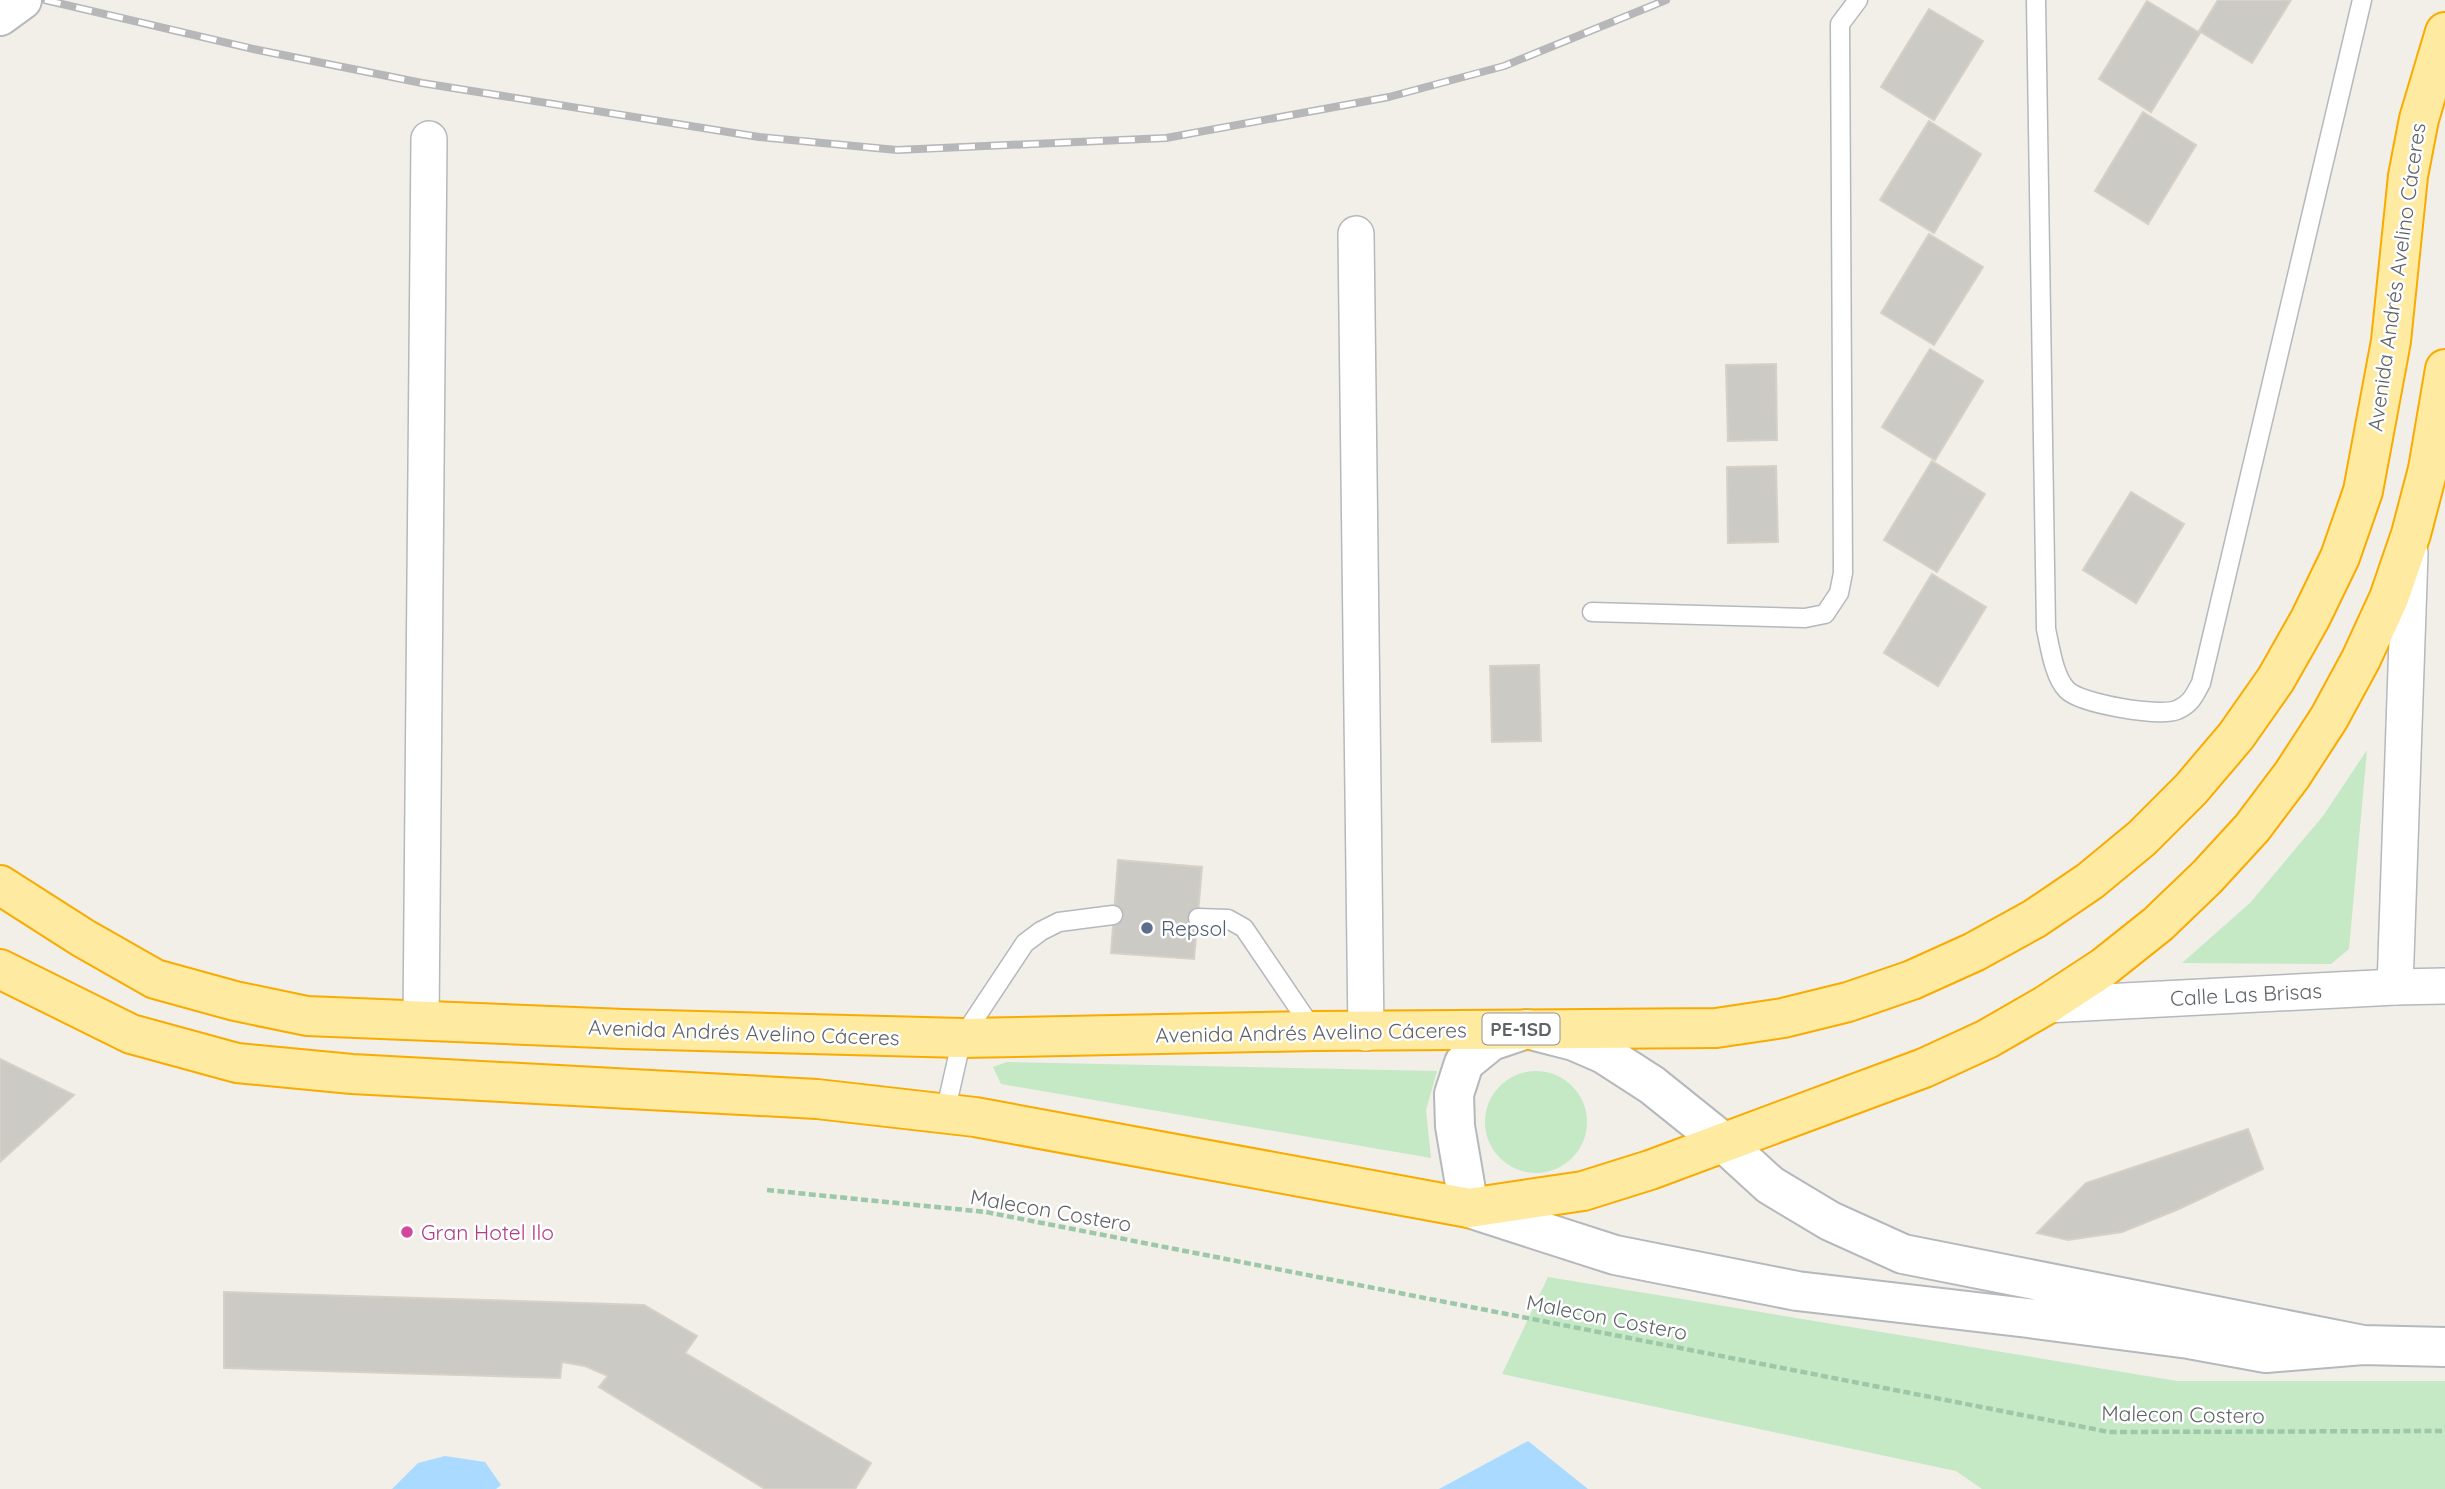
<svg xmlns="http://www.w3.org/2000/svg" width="2445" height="1489" viewBox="0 0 2445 1489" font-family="Quicksand,sans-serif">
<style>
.green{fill:#c5e8c5}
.water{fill:#aadaff}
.building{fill:#cccac5;stroke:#d6d1c6;stroke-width:2}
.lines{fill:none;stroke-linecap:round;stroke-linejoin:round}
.service-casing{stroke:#b5b8bc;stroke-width:21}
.minor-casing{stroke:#b5b8bc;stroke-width:38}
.tertiary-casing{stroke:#b5b8bc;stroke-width:42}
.secondary-casing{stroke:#b6babf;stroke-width:42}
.trunk-casing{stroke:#f9ab00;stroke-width:42}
.path{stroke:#9cc7a9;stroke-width:4.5;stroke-dasharray:7 3.5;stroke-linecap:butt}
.service{stroke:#fff;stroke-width:18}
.minor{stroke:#fff;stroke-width:35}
.tertiary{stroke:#fff;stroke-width:38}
.secondary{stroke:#fff;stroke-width:38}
.trunk{stroke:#feeaa1;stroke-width:38}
.rail-casing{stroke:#b6b7b8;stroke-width:8}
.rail{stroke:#fff;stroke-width:5;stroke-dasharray:16;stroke-linecap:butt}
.service-dot{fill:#5c6f8a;stroke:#fff;stroke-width:2.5}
.hotel-dot{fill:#d1479c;stroke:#fff;stroke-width:2.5}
.labels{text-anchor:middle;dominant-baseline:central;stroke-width:5;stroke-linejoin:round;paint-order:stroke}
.shield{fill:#fff;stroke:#8f9295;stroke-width:2}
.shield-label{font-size:19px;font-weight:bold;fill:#5f6368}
.street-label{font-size:21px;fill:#5f6368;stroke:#fff}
.service-label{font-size:21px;fill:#4e5e75;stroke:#fff;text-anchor:start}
.hotel-label{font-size:21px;fill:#b23c85;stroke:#fff;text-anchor:start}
</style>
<rect width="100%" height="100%" fill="#f1efe8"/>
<g class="green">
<polygon points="2367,750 2349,949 2331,964 2182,963 2250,903 2323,816"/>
<polygon points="1007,1062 1437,1071 1426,1110 1431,1158 1001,1084 993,1067"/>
<circle cx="1536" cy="1122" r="51"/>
<polygon points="1548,1277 2177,1381 2445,1381 2445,1489 1982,1489 1956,1471 1502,1374"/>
</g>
<g class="water">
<polygon points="1528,1441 1588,1489 1439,1489"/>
<polygon points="445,1456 485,1462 501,1485 496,1489 392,1489 418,1463"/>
</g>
<g class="building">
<polygon points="2218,0 2291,0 2252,63 2199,31"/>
<polygon points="2147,1 2200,33 2151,112 2099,79"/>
<polygon points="1929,9 1983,41 1934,120 1881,87"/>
<polygon points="2143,112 2196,145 2148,224 2095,191"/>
<polygon points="1929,121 1981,154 1934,233 1880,200"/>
<polygon points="1929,234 1983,267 1934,345 1881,313"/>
<polygon points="1930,349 1983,381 1935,460 1882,427"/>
<polygon points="1776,364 1777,440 1728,441 1726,365"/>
<polygon points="1932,461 1985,494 1937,572 1884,540"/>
<polygon points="1776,466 1778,542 1728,543 1727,467"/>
<polygon points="2131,492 2184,524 2136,603 2083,570"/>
<polygon points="1932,574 1986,607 1938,686 1884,653"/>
<polygon points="1539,665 1541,741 1492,742 1490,666"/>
<polygon points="1118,860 1202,867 1194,959 1111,953"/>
<polygon points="0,1059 74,1095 0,1162"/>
<polygon points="2248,1129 2263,1169 2179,1209 2122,1232 2068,1240 2037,1233 2086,1183"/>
<polygon points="224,1292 644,1305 697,1336 685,1353 871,1463 855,1489 765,1489 599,1387 608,1376 585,1366 562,1362 560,1378 224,1368"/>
</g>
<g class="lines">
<g class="service-casing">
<g id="service">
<path d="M2036,0l10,629c4,18 8,48 21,61 14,14 92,27 110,20 14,-6 17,-14 24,-27l161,-683"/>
<polyline points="1592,612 1805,618 1825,614 1839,593 1843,573 1840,24 1858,0"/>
<polyline points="1198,918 1228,919 1244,928 1314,1031"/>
<polyline points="945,1113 962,1038 1025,943 1041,931 1059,922 1113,915"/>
</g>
</g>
<g class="minor-casing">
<g id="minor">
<polyline points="1356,234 1366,1033"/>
<polyline points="2395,987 2410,553"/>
<polyline points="2046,1005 2395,987 2445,986"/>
<polyline points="421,1021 429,139"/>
</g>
</g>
<g class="tertiary-casing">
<polyline id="tertiary" points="2363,1345 1903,1254 1830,1221 1770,1185 1723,1142 1652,1085 1604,1054 1574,1041 1527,1029 1491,1041 1464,1063 1454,1094 1455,1126 1469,1208 1615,1255 1797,1291 2028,1318 2189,1339 2266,1353 2363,1345 2445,1347"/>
</g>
<g class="secondary-casing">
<polyline id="secondary" points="0,16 22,0"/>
</g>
<g class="trunk-casing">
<g id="trunk">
<polyline points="0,885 83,938 155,979 235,1001 307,1016 624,1029 962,1038 1314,1031 1716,1028 1783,1018 1848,1002 1912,980 1974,952 2034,919 2090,881 2142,838 2191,789 2236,736 2276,679 2310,619 2340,557 2363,491 2391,341 2408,176 2419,119 2445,32"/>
<polyline points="0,969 131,1034 237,1063 352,1074 817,1099 975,1117 1469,1208 1583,1191 1650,1170 1924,1068 1987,1039 2046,1005 2104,967 2158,924 2207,877 2252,828 2292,775 2329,718 2361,659 2389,598 2411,534 2428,469 2445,369"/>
</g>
</g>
<polyline class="path" points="767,1190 986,1212 2109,1432 2445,1431"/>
<use href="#service" class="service"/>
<use href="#minor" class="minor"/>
<use href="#tertiary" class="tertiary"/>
<use href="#secondary" class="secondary"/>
<use href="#trunk" class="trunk"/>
<g class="rail-casing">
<polyline id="rail" points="45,0 258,50 422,83 759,137 897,150 1166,138 1389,97 1504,66 1666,0"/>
</g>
<use href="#rail" class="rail"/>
</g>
<circle class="service-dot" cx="1147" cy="928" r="7"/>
<circle class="hotel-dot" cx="407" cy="1232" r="7"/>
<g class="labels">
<rect class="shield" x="1482.5" y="1013.5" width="77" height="31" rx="5"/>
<g class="shield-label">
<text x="1521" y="1029">PE-1SD</text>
</g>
<g class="street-label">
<text transform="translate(2396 277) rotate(-82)">Avenida Andrés Avelino Cáceres</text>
<text transform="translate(2246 994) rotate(-3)">Calle Las Brisas</text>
<text transform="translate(744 1032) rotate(2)">Avenida Andrés Avelino Cáceres</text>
<text transform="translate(1311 1032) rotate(-1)">Avenida Andrés Avelino Cáceres</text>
<text transform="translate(1051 1210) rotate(10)">Malecon Costero</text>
<text transform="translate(1607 1317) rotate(11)">Malecon Costero</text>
<text transform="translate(2183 1414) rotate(1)">Malecon Costero</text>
</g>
<g class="service-label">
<text x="1161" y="928">Repsol</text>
</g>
<g class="hotel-label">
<text x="421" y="1232">Gran Hotel Ilo</text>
</g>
</g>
</svg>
